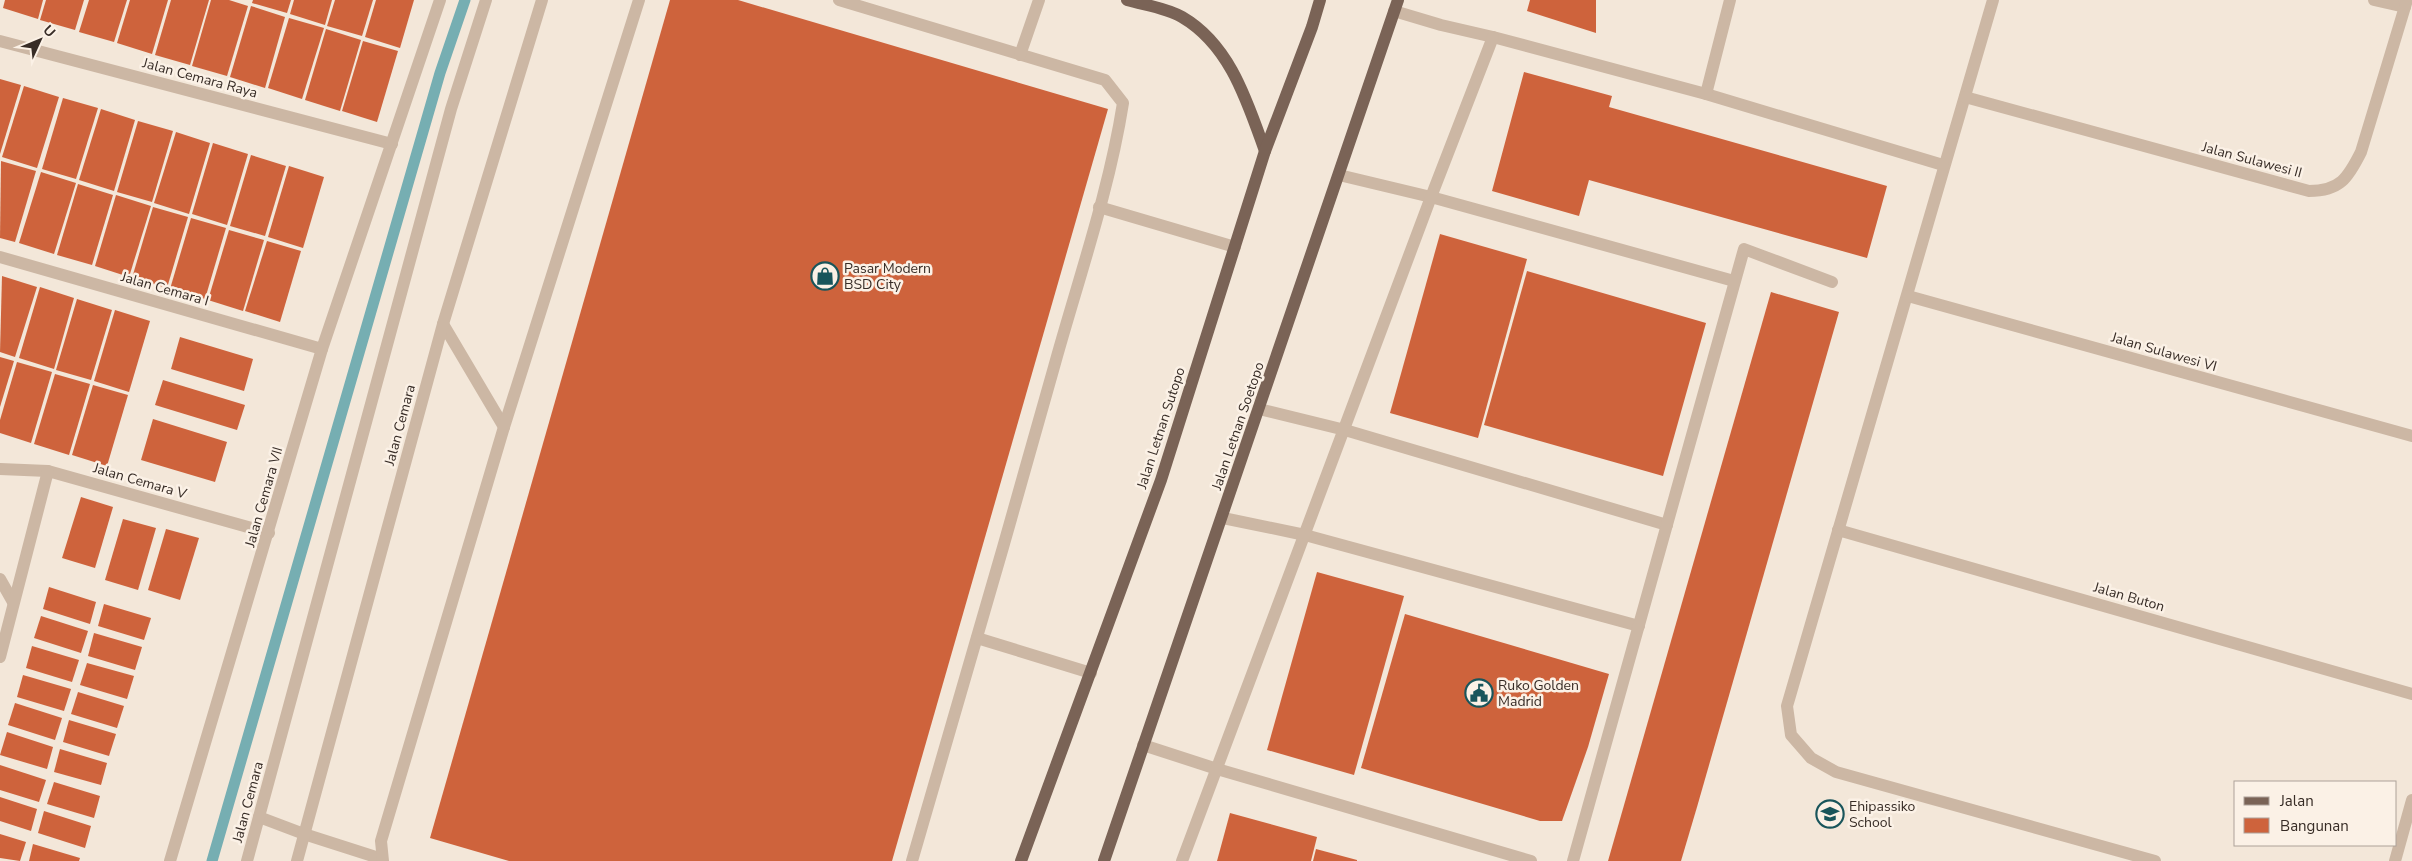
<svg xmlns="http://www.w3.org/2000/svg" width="2412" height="861" viewBox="0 0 2412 861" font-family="'Nunito Sans',sans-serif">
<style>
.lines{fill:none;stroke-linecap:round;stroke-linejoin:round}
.stream{stroke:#76aeb2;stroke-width:11}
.building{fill:#ce633c}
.minor{stroke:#ccb7a4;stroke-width:12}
.major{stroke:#7a6356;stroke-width:12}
.labels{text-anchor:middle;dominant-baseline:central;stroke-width:5;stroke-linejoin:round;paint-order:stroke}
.street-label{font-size:14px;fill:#372c26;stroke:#fbf1e6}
.poi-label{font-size:14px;fill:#372c26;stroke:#fbf1e6;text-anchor:start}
</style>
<rect width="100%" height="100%" fill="#f3e7d9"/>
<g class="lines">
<polyline class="stream" points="212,861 440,73 465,0"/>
</g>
<g class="building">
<polygon points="5,0 43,0 38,19 3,8"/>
<polygon points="46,0 84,0 75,30 40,20"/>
<polygon points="89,0 127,0 114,42 79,32"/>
<polygon points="130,0 168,0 152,54 117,43"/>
<polygon points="171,0 209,0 190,65 155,55"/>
<polygon points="211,0 229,0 248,6 227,76 192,66"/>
<polygon points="253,0 291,0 287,13 252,3"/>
<polygon points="294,0 332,0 325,25 290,14"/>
<polygon points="335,0 373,0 362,36 327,26"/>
<polygon points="376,0 414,0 400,48 365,37"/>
<polygon points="670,0 738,0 1108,109 892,861 509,861 430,838"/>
<polygon points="1530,0 1596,0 1596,33 1527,11"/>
<polygon points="251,6 285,17 265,88 230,77"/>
<polygon points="289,18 324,28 302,99 268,88"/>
<polygon points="326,29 361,40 340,111 305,100"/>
<polygon points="363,41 398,51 377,122 342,111"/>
<polygon points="1524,72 1612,96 1609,107 1887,186 1867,258 1589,180 1579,216 1492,191"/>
<polygon points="0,79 21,85 0,154"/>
<polygon points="24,86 59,97 37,168 2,157"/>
<polygon points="63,98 98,108 76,179 42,169"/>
<polygon points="101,109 135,120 114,191 79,180"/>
<polygon points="138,121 173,131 152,202 117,192"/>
<polygon points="176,132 210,143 189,214 154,203"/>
<polygon points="213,143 248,154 227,225 192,214"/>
<polygon points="251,155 286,166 265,236 230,226"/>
<polygon points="1,161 36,171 15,242 0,238"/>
<polygon points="289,166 324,177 303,248 268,237"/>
<polygon points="41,172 76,183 54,254 19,243"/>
<polygon points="78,184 113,195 92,265 57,255"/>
<polygon points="116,195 151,206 129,277 95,266"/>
<polygon points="153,207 188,217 167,288 132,278"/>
<polygon points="191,218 226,228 205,299 170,289"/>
<polygon points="229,230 264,240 243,311 208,300"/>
<polygon points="1440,234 1527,259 1478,438 1390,413"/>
<polygon points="267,241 301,251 280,322 245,311"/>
<polygon points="1527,271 1706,323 1663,476 1484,425"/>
<polygon points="2,276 37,287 15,357 0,352"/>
<polygon points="40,287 74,298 54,369 19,358"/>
<polygon points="1771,292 1839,312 1697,807 1681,861 1608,861"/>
<polygon points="77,299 112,310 91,380 56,370"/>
<polygon points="115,310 150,321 129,392 94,381"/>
<polygon points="180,337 253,359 244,391 171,369"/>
<polygon points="0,357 14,361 0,407"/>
<polygon points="17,362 52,372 31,443 0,433 0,420"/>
<polygon points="55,374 90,384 69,455 34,444"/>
<polygon points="163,380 245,405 237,430 155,405"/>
<polygon points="93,385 128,395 107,466 72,455"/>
<polygon points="153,419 227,442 215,482 141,460"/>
<polygon points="81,497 113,507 95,568 62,558"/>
<polygon points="123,519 156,528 138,590 105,580"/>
<polygon points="166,529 199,538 180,600 148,590"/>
<polygon points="1317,572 1404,596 1354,775 1267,750"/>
<polygon points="49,587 96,602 90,624 43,609"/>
<polygon points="104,604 151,618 144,640 98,626"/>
<polygon points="1405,614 1609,674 1588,747 1562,821 1540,821 1361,768"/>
<polygon points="41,616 88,631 81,653 34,638"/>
<polygon points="94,633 142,647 135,670 88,656"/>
<polygon points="32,646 79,660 72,682 26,668"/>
<polygon points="87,663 134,676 127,699 80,685"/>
<polygon points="23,675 71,689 64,711 17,697"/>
<polygon points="78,692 124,706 117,728 71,714"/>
<polygon points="15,703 62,718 55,740 8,725"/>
<polygon points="69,720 116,734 109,756 63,742"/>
<polygon points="7,732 53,747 47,769 0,755"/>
<polygon points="60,749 107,763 101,785 54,772"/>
<polygon points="0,765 46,780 39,802 0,790"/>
<polygon points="54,782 100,796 94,818 47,804"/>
<polygon points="0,797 37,809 31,831 0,821"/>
<polygon points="44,811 91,826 85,848 38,833"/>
<polygon points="1230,813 1317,837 1311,861 1217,861"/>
<polygon points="0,834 26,842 20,861 0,858"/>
<polygon points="33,844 80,858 79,861 29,861"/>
<polygon points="1316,849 1357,860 1357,861 1313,861"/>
</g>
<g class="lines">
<g class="minor">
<path d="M839,0l266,80 18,23c-14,89 -45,177 -69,264 -46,165 -94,330 -142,494"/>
<polyline points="1993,0 1787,706 1791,735 1811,758 1836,772 2155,861"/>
<polyline points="2374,0 2405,7"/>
<polyline points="1394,11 1441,25 1493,37 1706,94 1943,165"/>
<polyline points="0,41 392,144"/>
<polyline points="1020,55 1039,0"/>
<polyline points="1706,94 1730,0"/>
<path d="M1965,97l344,94c31,0 39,-13 52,-39l46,-152"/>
<polyline points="1339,175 1431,197 1734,281"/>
<polyline points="1099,207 1235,247"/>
<polyline points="0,257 322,349"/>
<polyline points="1908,296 2412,436"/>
<polyline points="443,324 504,427"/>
<polyline points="1259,409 1345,430 1667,525"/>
<polyline points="0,469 48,471 269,533"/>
<polyline points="1223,518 1305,535 1639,626"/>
<polyline points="1838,530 2412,694"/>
<polyline points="0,579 13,602"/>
<polyline points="977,638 1091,673"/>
<polyline points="0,657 48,471"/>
<polyline points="1143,745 1217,769 1531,861"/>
<polyline points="259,817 304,834 382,859"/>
<polyline points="170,861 322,349 440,0"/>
<polyline points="247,861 451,109 486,0"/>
<polyline points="297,861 443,324 542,0"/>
<polyline points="383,861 381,841 504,427 639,0"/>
<polyline points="1182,861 1431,197 1493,37"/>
<polyline points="1573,861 1744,249 1832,282"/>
<polyline points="2395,861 2412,800"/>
</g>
<g class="major">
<path d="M1127,0c17,5 40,8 55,17 48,28 65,84 83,134"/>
<polyline points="1021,861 1161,480 1265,151 1312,27 1320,0"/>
<polyline points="1104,861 1398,0"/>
</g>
</g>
<defs>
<g id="shop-ring" transform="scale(1.4375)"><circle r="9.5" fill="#fbf1e6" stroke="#19555b" stroke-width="1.5"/><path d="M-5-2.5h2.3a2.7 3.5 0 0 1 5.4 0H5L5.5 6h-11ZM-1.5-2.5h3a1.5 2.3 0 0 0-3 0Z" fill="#19555b"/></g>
<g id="civic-ring" transform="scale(1.4375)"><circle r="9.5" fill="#fbf1e6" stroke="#19555b" stroke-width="1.5"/><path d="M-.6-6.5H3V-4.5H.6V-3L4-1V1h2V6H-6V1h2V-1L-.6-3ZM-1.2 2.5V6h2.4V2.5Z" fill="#19555b"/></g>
<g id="school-ring" transform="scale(1.4375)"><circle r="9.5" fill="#fbf1e6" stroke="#19555b" stroke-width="1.5"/><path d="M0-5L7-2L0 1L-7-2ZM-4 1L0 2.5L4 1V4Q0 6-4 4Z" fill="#19555b"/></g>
</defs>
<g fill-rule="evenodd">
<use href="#shop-ring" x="825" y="276"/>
<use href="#civic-ring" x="1479" y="693"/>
<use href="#school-ring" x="1830" y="814"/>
</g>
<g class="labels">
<g class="street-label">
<text transform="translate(200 78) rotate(15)">Jalan Cemara Raya</text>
<text transform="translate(2252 160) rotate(15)">Jalan Sulawesi II</text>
<text transform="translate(165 289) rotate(16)">Jalan Cemara I</text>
<text transform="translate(2164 352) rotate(16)">Jalan Sulawesi VI</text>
<text transform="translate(400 425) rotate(-75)">Jalan Cemara</text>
<text transform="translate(1238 426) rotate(-71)">Jalan Letnan Soetopo</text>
<text transform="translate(1161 428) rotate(-72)">Jalan Letnan Sutopo</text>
<text transform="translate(140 481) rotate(16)">Jalan Cemara V</text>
<text transform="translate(264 497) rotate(-74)">Jalan Cemara VII</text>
<text transform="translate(2129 597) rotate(16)">Jalan Buton</text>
<text transform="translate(248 802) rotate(-75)">Jalan Cemara</text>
</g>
<g class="poi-label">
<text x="844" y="268">Pasar Modern<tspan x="844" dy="16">BSD City</tspan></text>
<text x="1498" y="685">Ruko Golden<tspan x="1498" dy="16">Madrid</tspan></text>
<text x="1849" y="806">Ehipassiko<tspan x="1849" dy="16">School</tspan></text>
</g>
</g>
<rect x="2234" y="781" width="162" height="65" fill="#fbf1e6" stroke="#ada299"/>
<rect x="2244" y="797" width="25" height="8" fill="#7a6356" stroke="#ada299"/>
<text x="2280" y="806" font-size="15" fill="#372c26">Jalan</text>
<rect x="2244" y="818" width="25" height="15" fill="#ce633c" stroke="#ada299"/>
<text x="2280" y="831" font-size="15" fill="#372c26">Bangunan</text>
<g transform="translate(40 40) rotate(46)" stroke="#fbf1e6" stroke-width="4" paint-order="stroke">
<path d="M0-4L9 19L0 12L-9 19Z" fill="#372c26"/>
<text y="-8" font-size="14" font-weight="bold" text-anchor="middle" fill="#372c26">U</text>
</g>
</svg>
